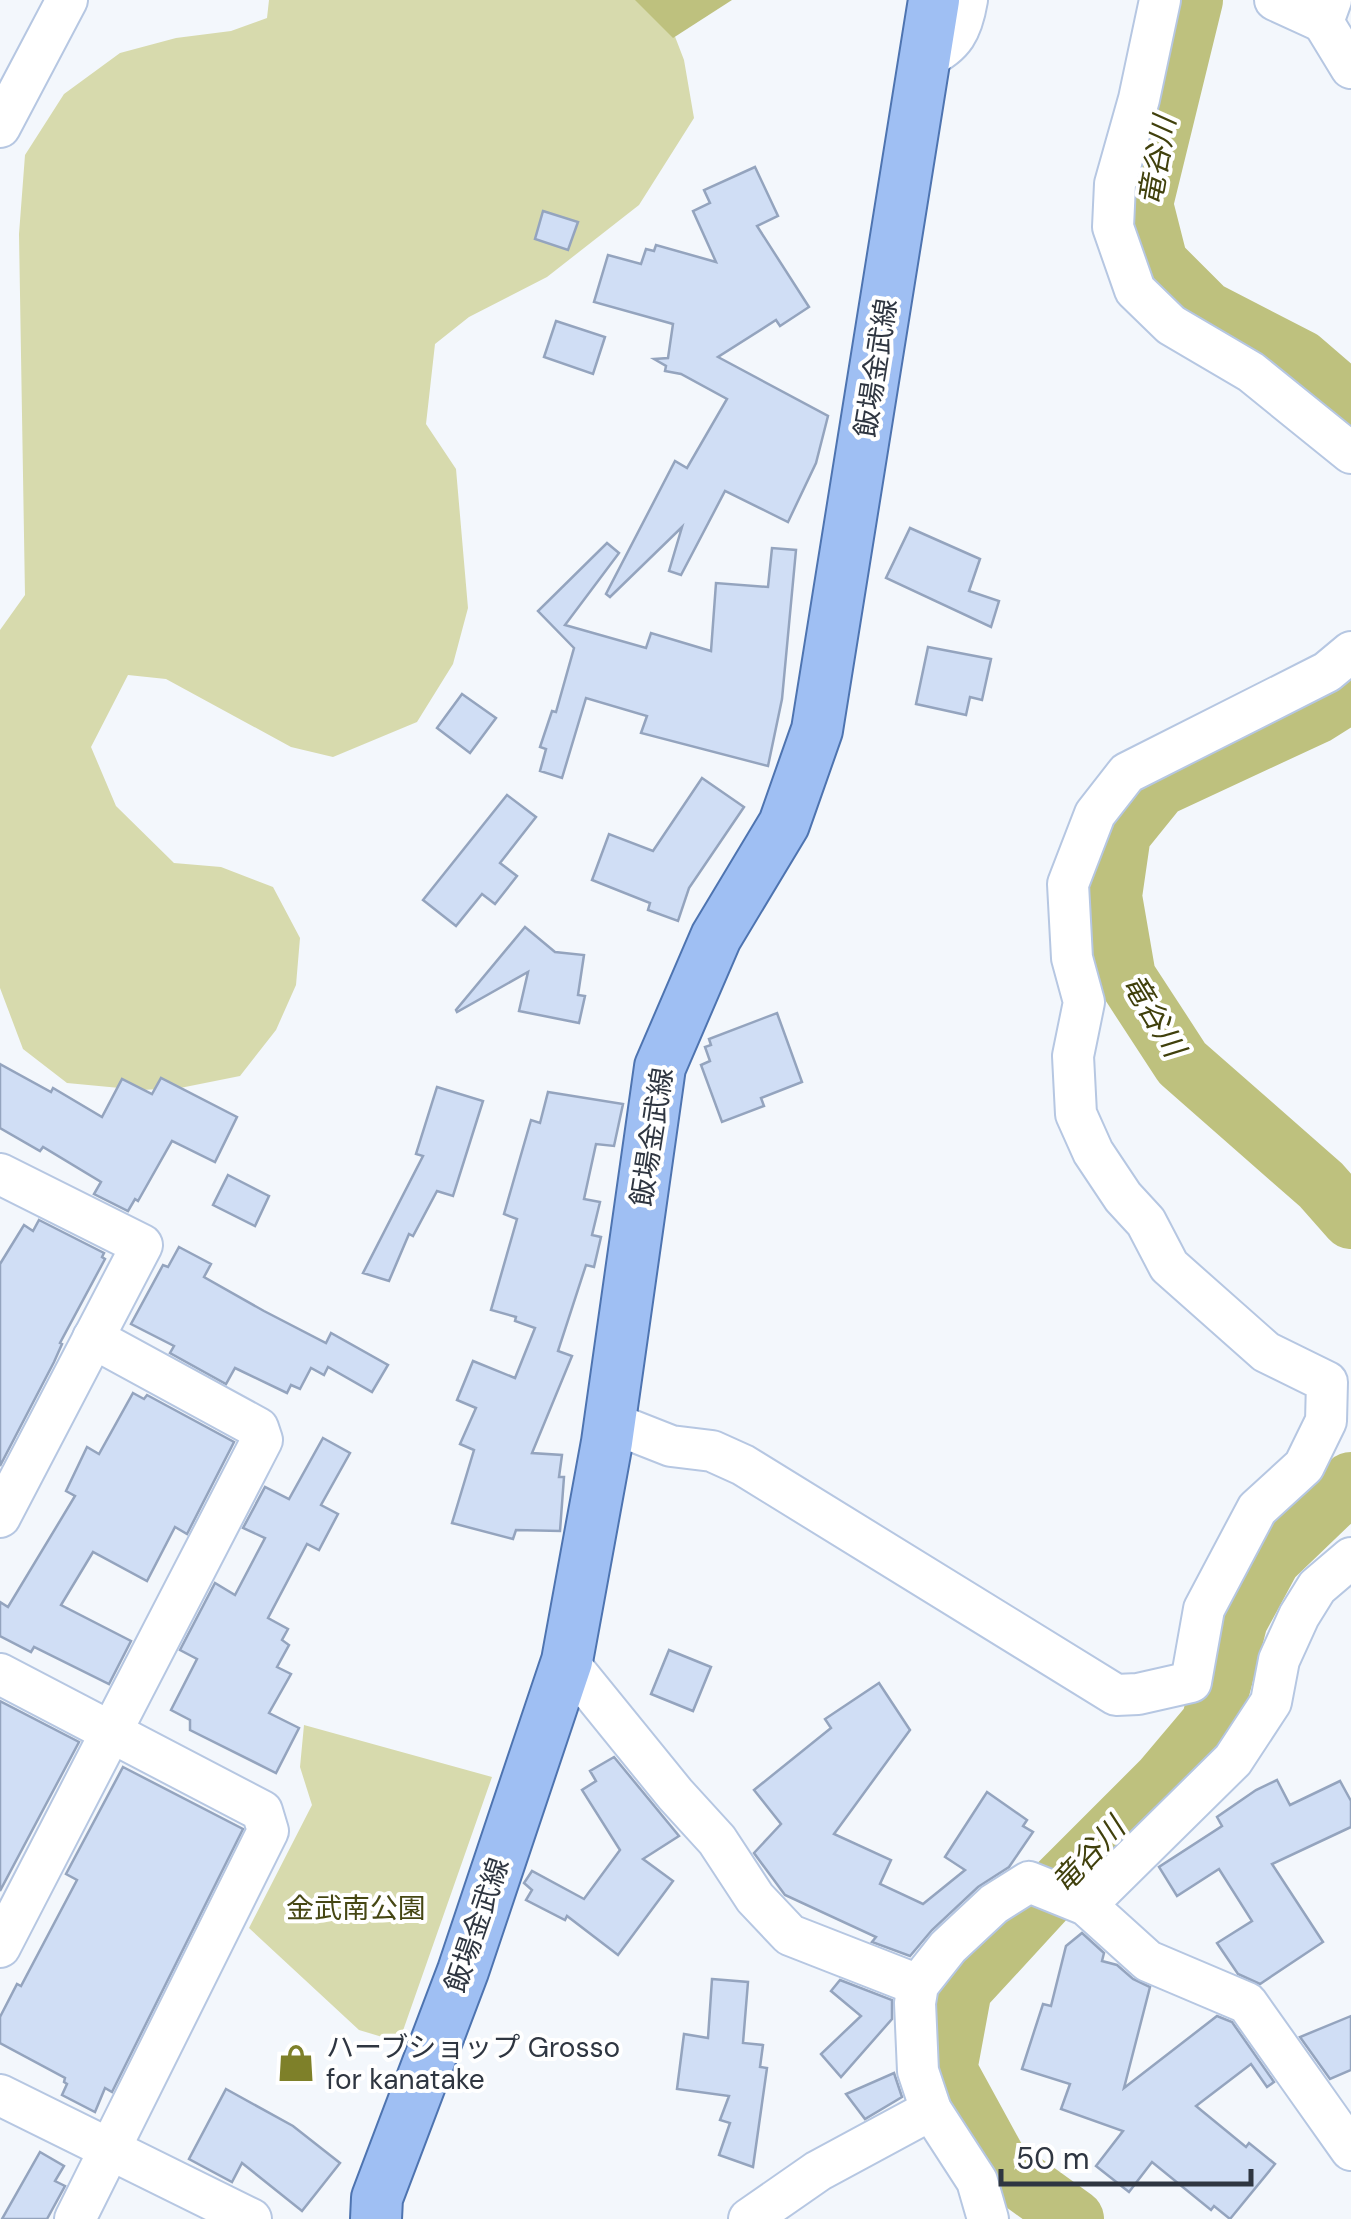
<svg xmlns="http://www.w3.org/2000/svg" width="1351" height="2219" viewBox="0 0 1351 2219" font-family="'DM Sans','Noto Sans JP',sans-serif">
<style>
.green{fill:#d7daad}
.water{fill:#bec17e}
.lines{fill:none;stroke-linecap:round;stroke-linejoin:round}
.river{stroke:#bec17e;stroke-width:60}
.building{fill:#d0def5;stroke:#94a4be;stroke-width:2.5}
.minor-casing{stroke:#b6c7e2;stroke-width:44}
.major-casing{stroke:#4e74b0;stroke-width:54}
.minor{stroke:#fff;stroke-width:40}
.major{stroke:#9fbff3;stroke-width:50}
.labels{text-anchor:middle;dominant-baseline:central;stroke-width:8;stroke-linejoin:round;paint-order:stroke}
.street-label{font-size:28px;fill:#2f3641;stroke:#fff}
.park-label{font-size:28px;fill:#464714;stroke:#fff}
.poi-label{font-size:28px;fill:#2f3641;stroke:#fff;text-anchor:start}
.water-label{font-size:30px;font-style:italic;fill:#40400c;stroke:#fff}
</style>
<rect width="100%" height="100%" fill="#f3f7fc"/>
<g class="green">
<polygon points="269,0 661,0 684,60 694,118 639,205 547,277 469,317 435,344 426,424 456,469 468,608 453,664 417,722 333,757 291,747 166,679 128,675 91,747 116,806 174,863 221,867 273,887 300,938 296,985 276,1030 240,1076 180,1088 141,1090 67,1083 23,1049 0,988 0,630 25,595 19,234 25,155 64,94 120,53 176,38 231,31 267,18"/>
<polygon points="304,1725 492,1777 399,2042 359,2030 249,1928 312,1805 300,1767"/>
</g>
<polygon class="water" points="635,0 732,0 673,38"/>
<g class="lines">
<g class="river">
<polyline points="1193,0 1143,204 1158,263 1206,311 1301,360 1351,403"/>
<polyline points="1351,692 1316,714 1159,787 1121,834 1112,896 1126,977 1182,1063 1321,1185 1351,1219"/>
<polyline points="1074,2219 999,2165 947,2070 962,1989 1055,1888 1162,1781 1211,1723 1238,1620 1271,1559 1351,1482"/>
</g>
</g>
<g class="building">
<polygon points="755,167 778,216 757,226 809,307 780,326 776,320 718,357 828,416 816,463 788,522 725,491 681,575 669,571 682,527 610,597 606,594 675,461 687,468 727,399 681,374 665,371 666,366 654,359 668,358 673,324 594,302 608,255 641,264 646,249 654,251 656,245 716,262 693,211 710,203 704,190"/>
<polygon points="543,211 578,222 568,250 535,239"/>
<polygon points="556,321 605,337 593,374 544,357"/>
<polygon points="910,528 980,559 969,591 999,601 991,627 886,578"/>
<polygon points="607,543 619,553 565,625 646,648 651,633 711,651 716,583 768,587 772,548 796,550 782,699 768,766 641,733 647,716 586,698 562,778 540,771 546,749 540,747 552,711 556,712 574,648 538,611"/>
<polygon points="928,647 991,659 982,700 970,697 966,715 916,704"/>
<polygon points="462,694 496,718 470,753 437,728"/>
<polygon points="702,778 744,807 689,888 678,921 648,910 650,903 592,880 609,834 653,851"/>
<polygon points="507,795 536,817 500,863 517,876 495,904 482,894 456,926 423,900"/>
<polygon points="525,927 555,952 584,955 578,995 585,996 579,1023 519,1011 528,972 457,1012 456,1010"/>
<polygon points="777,1013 802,1082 761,1098 764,1106 722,1122 701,1065 710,1061 705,1047 711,1045 709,1039"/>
<polygon points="0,1064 51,1092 53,1088 102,1117 122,1079 152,1094 161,1078 237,1117 215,1162 172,1141 138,1201 135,1199 128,1211 94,1194 101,1182 43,1147 40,1151 0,1128"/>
<polygon points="437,1087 483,1101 453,1196 437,1191 413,1236 409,1234 389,1281 363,1273 423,1156 416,1154"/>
<polygon points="548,1092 623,1104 614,1146 596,1144 584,1199 600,1202 592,1235 601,1237 594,1267 586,1265 558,1351 572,1356 532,1453 562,1455 559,1477 564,1477 560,1531 516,1530 513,1539 452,1523 474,1450 460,1444 476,1408 457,1400 473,1361 515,1378 535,1328 515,1321 516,1317 491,1310 517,1219 504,1214 531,1120 540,1123"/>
<polygon points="228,1175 269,1196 255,1226 213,1205"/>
<polygon points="39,1220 104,1253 102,1257 105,1259 60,1343 62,1344 54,1362 0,1466 0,1264 24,1225 33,1231"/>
<polygon points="179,1247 211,1264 204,1277 264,1311 326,1343 331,1333 388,1365 372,1392 328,1367 324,1375 311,1368 300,1389 291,1385 287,1393 235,1368 226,1384 170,1353 174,1346 131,1324 163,1265 168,1267"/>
<polygon points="133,1393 144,1399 147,1395 234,1442 187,1534 175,1527 147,1581 93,1552 61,1605 131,1641 109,1684 34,1647 31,1652 0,1636 0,1602 8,1607 75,1496 66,1491 87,1447 99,1454"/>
<polygon points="323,1438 350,1453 321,1505 338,1514 319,1550 307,1544 268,1618 288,1629 282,1640 289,1645 277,1667 291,1674 269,1713 299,1728 276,1773 190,1730 190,1720 171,1710 197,1659 180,1650 215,1583 235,1595 265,1538 243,1528 265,1487 289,1499"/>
<polygon points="669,1650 711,1667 693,1711 651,1694"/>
<polygon points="879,1683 910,1730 834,1834 891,1860 880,1884 923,1904 965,1870 945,1857 987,1792 1027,1820 1023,1826 1033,1832 1009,1867 978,1887 932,1930 910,1956 872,1942 876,1937 785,1895 754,1853 781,1824 754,1790 831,1728 825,1719"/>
<polygon points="0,1701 79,1742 0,1891"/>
<polygon points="614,1757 679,1836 643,1859 673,1881 618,1955 567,1916 565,1920 526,1900 532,1890 524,1883 532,1871 584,1899 620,1850 582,1790 596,1781 590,1771"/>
<polygon points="123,1767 243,1829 112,2092 105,2088 95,2112 62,2095 67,2084 64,2082 65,2078 0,2043 0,2017 17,1984 21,1986 77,1880 66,1874"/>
<polygon points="1277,1780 1290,1805 1340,1781 1351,1801 1351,1827 1272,1864 1323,1942 1260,1984 1238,1974 1217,1943 1252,1921 1219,1869 1177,1896 1159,1867 1222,1826 1217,1817 1256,1790"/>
<polygon points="1082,1933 1104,1953 1102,1961 1117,1965 1133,1979 1150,1987 1124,2088 1217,2016 1232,2022 1274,2082 1267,2087 1251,2064 1196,2106 1246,2147 1249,2143 1275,2164 1230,2219 1214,2206 1211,2210 1152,2162 1129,2192 1096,2166 1123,2131 1061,2109 1070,2084 1022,2069 1043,2004 1051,2006 1066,1946"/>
<polygon points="712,1979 748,1982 743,2043 763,2045 760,2067 767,2068 753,2167 719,2155 730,2123 720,2120 729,2096 677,2089 684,2034 708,2038"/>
<polygon points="840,1980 892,2000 892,2019 841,2077 821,2054 861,2016 831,1991"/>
<polygon points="1351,2016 1351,2070 1330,2079 1300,2037"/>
<polygon points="894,2073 902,2097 865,2119 846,2094"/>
<polygon points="226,2089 293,2126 340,2163 302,2211 242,2163 232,2182 189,2159"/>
<polygon points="40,2152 64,2166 55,2181 65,2186 47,2219 2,2219"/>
</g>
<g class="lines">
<g class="minor-casing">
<g id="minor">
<polyline points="1160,0 1139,99 1115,184 1113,227 1135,290 1171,325 1251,372 1351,453"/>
<polyline points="1275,0 1323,22 1331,0"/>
<polyline points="1323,22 1351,68"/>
<path d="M926,58c28,-13 36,-28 41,-58"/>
<polyline points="0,127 67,0"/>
<polyline points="0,1174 142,1245 0,1517"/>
<polyline points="610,1422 671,1446 712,1451 743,1465 1116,1695 1138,1694 1191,1682 1204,1609 1257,1509 1304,1466 1326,1421 1327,1382 1266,1352 1169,1266 1146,1222 1123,1197 1093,1152 1076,1114 1073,1056 1084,1002 1072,958 1068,884 1095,814 1127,773 1327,672 1351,652"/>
<polyline points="567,1661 675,1794 717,1840 755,1898 790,1935 918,1985"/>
<polyline points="0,1674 262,1811 268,1831 75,2219"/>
<polyline points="1086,1905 1233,1760 1271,1702 1279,1660 1299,1616 1317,1587 1351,1558"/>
<polyline points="0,1947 262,1440 258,1428 93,1338"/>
<polyline points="0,2095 251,2219"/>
<polyline points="749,2219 818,2171 931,2110"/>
<polyline points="988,2219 977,2181 931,2110 918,2071 915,2003 918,1985 948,1947 994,1904 1029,1882 1086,1905 1148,1961 1247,2003 1351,2150"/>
</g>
</g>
<g class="major-casing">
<polyline id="major" points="376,2219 377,2198 463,1971 567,1661 607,1442 660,1067 716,937 784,824 817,730 934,0"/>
</g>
<use href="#minor" class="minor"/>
<use href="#major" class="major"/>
</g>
<defs>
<g id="shop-bare" transform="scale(3)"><path d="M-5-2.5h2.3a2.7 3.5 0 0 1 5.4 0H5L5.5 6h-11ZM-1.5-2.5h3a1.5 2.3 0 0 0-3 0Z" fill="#7e8029" stroke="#fff" stroke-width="2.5" paint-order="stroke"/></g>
</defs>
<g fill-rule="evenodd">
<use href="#shop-bare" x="296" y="2063"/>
</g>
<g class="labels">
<g class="street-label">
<text transform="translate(876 368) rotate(-81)">飯場金武線</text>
<text transform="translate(652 1137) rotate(-81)">飯場金武線</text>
<text transform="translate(477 1925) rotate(-71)">飯場金武線</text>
</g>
<g class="park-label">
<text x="356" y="1908">金武南公園</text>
</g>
<g class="poi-label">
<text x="326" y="2047">ハーブショップ Grosso<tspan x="326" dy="32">for kanatake</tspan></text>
</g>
<g class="water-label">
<text transform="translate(1157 161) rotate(-80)">竜谷川</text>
<text transform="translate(1154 1015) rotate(59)">竜谷川</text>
<text transform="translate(1088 1855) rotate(-47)">竜谷川</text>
</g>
</g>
<path d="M1001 2169v15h250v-15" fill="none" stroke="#2f3641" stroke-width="5"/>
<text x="1016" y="2169" font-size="30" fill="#2f3641" stroke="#ffffff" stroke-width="8" paint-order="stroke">50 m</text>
</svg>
